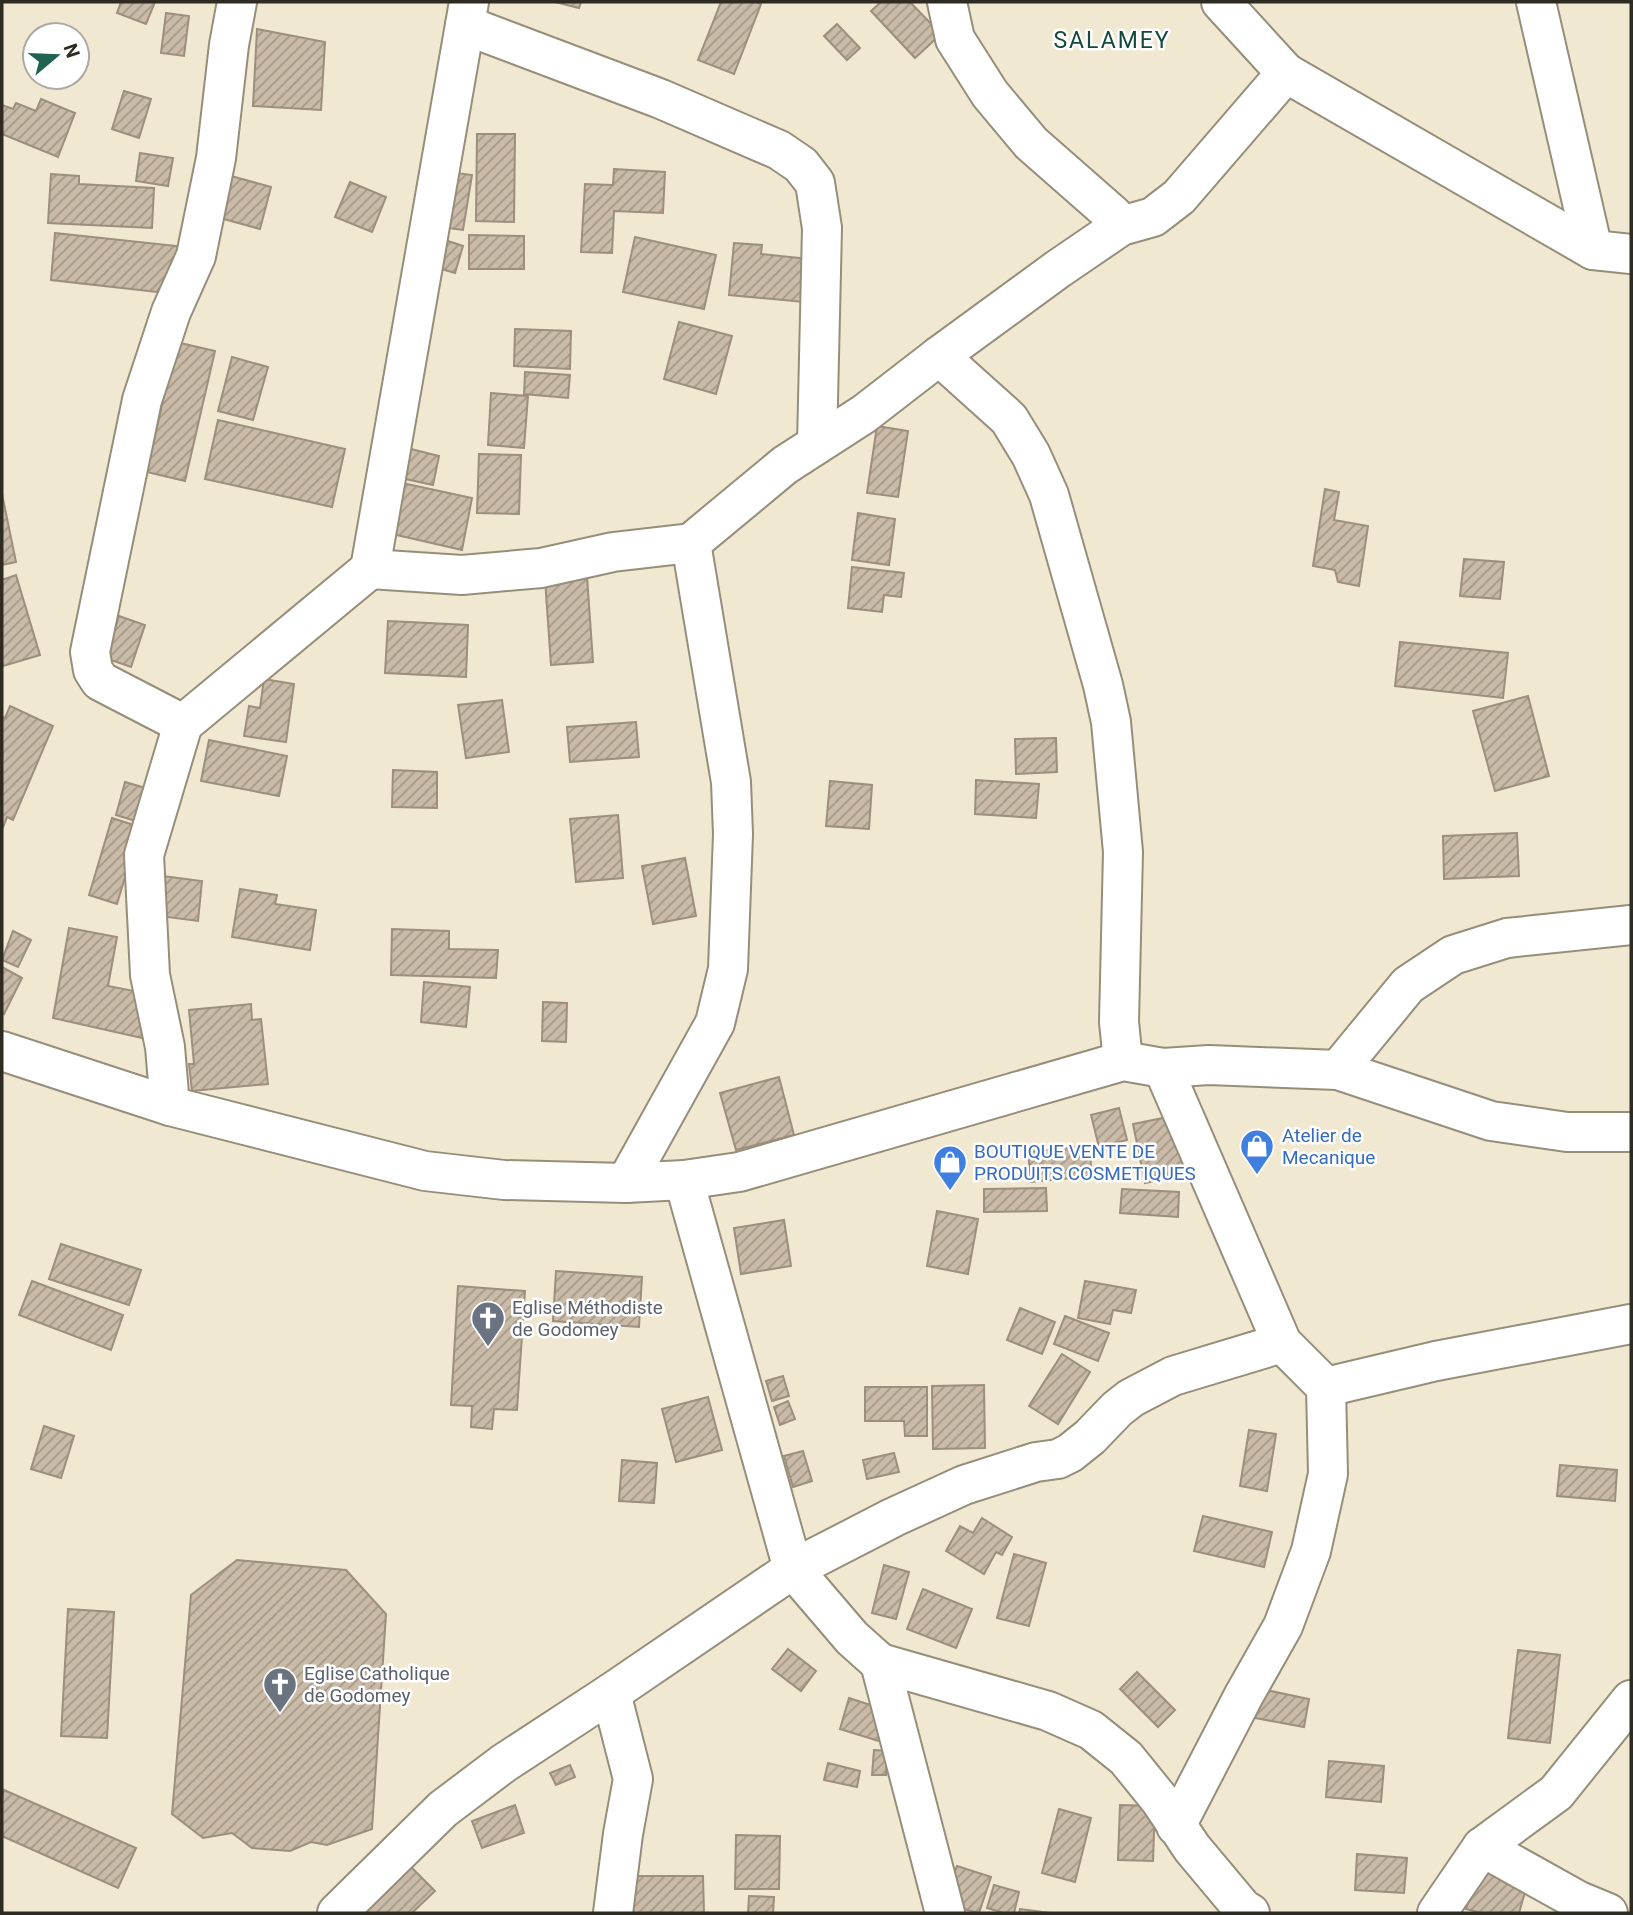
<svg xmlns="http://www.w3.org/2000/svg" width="1633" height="1915" viewBox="0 0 1633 1915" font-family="Roboto,sans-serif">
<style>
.building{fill:url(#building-hatch);stroke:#9d8e7d;stroke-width:2}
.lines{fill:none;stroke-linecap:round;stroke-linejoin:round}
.minor-casing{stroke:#968e7a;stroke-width:42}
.minor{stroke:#fff;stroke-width:38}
.labels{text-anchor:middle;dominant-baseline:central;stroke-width:5;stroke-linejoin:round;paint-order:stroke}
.shop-label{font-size:19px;fill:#366cbe;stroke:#fff;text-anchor:start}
.worship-label{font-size:19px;fill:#5b616d;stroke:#fff;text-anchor:start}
.quarter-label{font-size:23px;letter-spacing:2px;fill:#14493c;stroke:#fff}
</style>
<defs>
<pattern id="building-hatch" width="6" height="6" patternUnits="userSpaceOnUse" patternTransform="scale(1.75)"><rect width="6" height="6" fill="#cabba8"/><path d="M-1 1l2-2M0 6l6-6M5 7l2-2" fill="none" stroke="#a49888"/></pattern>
</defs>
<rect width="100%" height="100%" fill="#f1e8d2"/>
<g class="building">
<polygon points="121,2 155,2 146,24 117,13"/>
<polygon points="555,2 581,2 579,8"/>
<polygon points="721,2 756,2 761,4 734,74 698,60"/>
<polygon points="881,2 910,2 941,34 915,58 871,11"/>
<polygon points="166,13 189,16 184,56 161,53"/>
<polygon points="837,24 860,48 847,60 824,36"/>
<polygon points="257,29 325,42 321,110 253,106"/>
<polygon points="124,91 151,99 139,138 112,129"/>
<polygon points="41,99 75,113 58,157 2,134 2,105 13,109 16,103 36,111"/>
<polygon points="477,134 515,134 514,222 476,221"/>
<polygon points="140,153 173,158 168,186 136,181"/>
<polygon points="614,169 665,172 663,213 614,211 612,253 581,252 585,184 613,185"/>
<polygon points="449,172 472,175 463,230 440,227"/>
<polygon points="51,174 79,176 79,184 154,188 152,228 48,223"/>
<polygon points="231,176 271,187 260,229 220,218"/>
<polygon points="350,182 386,197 372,232 335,217"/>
<polygon points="55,233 186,247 157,292 51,280"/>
<polygon points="469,235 524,236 524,269 469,269"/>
<polygon points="635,237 716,255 704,309 623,292"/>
<polygon points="439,238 463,246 455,273 431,266"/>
<polygon points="734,243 762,245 761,254 818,260 814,303 729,295"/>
<polygon points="679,322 732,336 716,394 664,379"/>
<polygon points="515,329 571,331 570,369 514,366"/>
<polygon points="176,342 215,351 185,481 147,472"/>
<polygon points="232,357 268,367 253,420 218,411"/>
<polygon points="525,372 570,375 568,398 524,394"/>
<polygon points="491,393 528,396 524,448 488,445"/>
<polygon points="218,420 345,449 332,507 205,479"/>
<polygon points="877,426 908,431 898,497 867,493"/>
<polygon points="403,447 439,456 433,485 396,477"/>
<polygon points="479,454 521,455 519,514 477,513"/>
<polygon points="393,481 472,498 462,550 392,534"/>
<polygon points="1325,489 1339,492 1334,520 1368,526 1359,586 1338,582 1335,570 1313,566"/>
<polygon points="2,494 16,562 2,565"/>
<polygon points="858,513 895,519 889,565 852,560"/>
<polygon points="1464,559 1504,562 1500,599 1460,596"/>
<polygon points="852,567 904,573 901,597 884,595 882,612 848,608"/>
<polygon points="16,575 40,655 3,666 2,661 2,580"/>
<polygon points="587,576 593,662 551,665 545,579"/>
<polygon points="119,616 145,625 131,667 105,658"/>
<polygon points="388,621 468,625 466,677 385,673"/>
<polygon points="1400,642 1508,653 1503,698 1395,686"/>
<polygon points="264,679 294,684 286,742 244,736 249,706 260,708"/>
<polygon points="1528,696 1549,776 1495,791 1473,711"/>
<polygon points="502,700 509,752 466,758 458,705"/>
<polygon points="10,706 53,726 13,820 7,817 2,830 2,717 5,718"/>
<polygon points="636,722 639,757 570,762 567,727"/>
<polygon points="1056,738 1057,772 1016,774 1015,739"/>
<polygon points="209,740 287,756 279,796 201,781"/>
<polygon points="393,770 437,772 437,808 392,807"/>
<polygon points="976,780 1039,784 1036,818 975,814"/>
<polygon points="830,781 872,785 869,829 826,826"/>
<polygon points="125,782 149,789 139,822 116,815"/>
<polygon points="618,815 623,878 576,882 570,819"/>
<polygon points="112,818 140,827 117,904 89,895"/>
<polygon points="1517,833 1519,876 1444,879 1443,836"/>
<polygon points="685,858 696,916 653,924 642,866"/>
<polygon points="155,875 202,881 198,921 151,915"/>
<polygon points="240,889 277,895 275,904 316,910 310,950 232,937"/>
<polygon points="69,928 117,937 108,986 134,991 146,1039 53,1018"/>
<polygon points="392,929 449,931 449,949 498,950 496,978 391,975"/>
<polygon points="13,931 31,940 18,967 2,960"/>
<polygon points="2,967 22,978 4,1014 2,1012"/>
<polygon points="424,982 470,987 466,1027 421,1022"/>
<polygon points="543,1002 567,1003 566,1042 542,1041"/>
<polygon points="251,1004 252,1020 261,1019 268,1084 192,1091 189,1064 194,1064 189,1010"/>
<polygon points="779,1077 794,1135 736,1150 720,1093"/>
<polygon points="1119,1108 1127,1140 1099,1147 1091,1115"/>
<polygon points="1173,1116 1185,1174 1145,1183 1133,1124"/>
<polygon points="1089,1146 1092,1176 1031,1182 1028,1152"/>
<polygon points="1046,1188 1047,1211 984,1212 984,1189"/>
<polygon points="1122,1189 1179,1192 1178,1217 1120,1213"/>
<polygon points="937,1211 978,1219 968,1274 927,1266"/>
<polygon points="784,1220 791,1266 741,1274 734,1228"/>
<polygon points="61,1244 141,1270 129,1305 49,1279"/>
<polygon points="556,1271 642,1277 639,1327 553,1321"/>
<polygon points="32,1281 123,1315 111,1350 19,1315"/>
<polygon points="1085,1281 1136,1290 1131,1313 1113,1310 1110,1324 1078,1318"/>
<polygon points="458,1286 525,1291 517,1410 494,1409 492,1429 471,1427 472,1406 451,1405"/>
<polygon points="1020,1308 1055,1322 1042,1354 1007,1340"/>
<polygon points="1065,1316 1109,1333 1098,1361 1054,1344"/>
<polygon points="1062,1354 1090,1372 1058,1424 1029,1406"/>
<polygon points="783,1376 789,1396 772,1401 766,1381"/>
<polygon points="984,1385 985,1448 933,1449 932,1386"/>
<polygon points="865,1387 927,1387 927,1436 905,1436 904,1421 865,1421"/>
<polygon points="708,1397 722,1450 676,1462 662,1409"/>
<polygon points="788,1401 795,1419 780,1425 774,1407"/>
<polygon points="44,1426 74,1436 61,1478 31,1469"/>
<polygon points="1249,1430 1276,1434 1267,1491 1240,1486"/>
<polygon points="803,1451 812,1481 793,1487 784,1456"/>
<polygon points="894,1453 899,1472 867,1479 863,1460"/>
<polygon points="622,1460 657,1463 654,1503 619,1501"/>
<polygon points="1560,1465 1617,1470 1615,1501 1557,1496"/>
<polygon points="1203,1516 1272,1532 1264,1567 1194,1551"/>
<polygon points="982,1518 1012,1537 1002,1555 996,1552 984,1574 946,1551 960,1526 973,1533"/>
<polygon points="1014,1554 1046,1563 1029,1626 997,1618"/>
<polygon points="237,1560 346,1570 386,1614 372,1829 327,1845 311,1842 290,1851 252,1848 232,1833 203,1838 172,1814 191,1595"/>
<polygon points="884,1565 909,1572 896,1619 872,1613"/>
<polygon points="923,1589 972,1609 956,1648 907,1629"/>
<polygon points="68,1609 114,1612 107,1738 61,1736"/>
<polygon points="788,1649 816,1671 801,1691 772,1669"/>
<polygon points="1518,1650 1560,1655 1550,1743 1508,1738"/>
<polygon points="1137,1672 1175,1710 1158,1727 1120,1689"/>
<polygon points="1261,1689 1309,1699 1304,1727 1255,1718"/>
<polygon points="849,1698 892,1712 882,1742 840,1729"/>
<polygon points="874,1750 887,1751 886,1775 872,1775"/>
<polygon points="1329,1761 1384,1766 1381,1802 1326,1797"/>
<polygon points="828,1763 860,1771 857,1787 824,1780"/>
<polygon points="570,1765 575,1777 556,1785 550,1773"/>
<polygon points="4,1790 136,1848 118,1888 2,1836 2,1797"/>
<polygon points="515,1805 524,1833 482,1848 472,1821"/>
<polygon points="1120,1805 1155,1806 1153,1861 1118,1860"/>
<polygon points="1059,1809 1091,1818 1075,1882 1042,1873"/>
<polygon points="736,1835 780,1836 779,1889 735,1889"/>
<polygon points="1357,1854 1407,1858 1404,1893 1355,1890"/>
<polygon points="401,1857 435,1891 412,1913 351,1913"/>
<polygon points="1479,1863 1529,1878 1519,1913 1481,1913 1466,1909"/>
<polygon points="957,1866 991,1877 979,1913 943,1904"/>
<polygon points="633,1876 703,1876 704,1913 633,1913"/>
<polygon points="994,1885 1019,1892 1014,1913 1004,1913 987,1908"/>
<polygon points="749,1896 774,1897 773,1913 748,1913"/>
<polygon points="1020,1909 1050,1913 1019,1913"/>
</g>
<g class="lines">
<g class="minor-casing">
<g id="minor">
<polyline points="947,2 955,39 990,94 1031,143 1113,215 1121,226"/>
<polyline points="1221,2 1286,73 1593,250 1631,254"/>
<polyline points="1536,2 1593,250"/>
<polyline points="465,25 661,99 779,150 801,165 815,183 822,228 817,444"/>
<polyline points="939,356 1009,419 1031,455 1049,495 1103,685 1111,722 1123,852 1119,1022 1123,1061"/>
<polyline points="370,569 462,575 541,568 613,552 691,543 785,465 864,414 939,356 1058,269 1121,226 1153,217 1179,197 1286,73"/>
<polyline points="183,724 100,681 93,670 90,652 142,400 171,312 196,256 216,158 229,45 237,2"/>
<polyline points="2,1051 170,1106 425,1171 504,1180 626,1183 684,1180 739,1172 1123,1061 1163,1068 1209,1065 1338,1070 1491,1121 1567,1132 1631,1132"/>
<polyline points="1163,1068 1282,1343 1326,1387 1328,1474 1311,1551 1283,1626 1244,1695 1176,1826"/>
<polyline points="1338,1070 1408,985 1453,955 1507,938 1631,925"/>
<polyline points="170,1106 165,1047 150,975 144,855 183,724 370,569 469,2"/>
<polyline points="684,1180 793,1569 852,1638 880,1663 945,1913"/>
<polyline points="626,1183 715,1023 728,969 733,834 731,782 691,543"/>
<polyline points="1326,1387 1436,1361 1631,1324"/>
<polyline points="880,1663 1048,1711 1091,1730 1126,1758 1160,1800 1192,1848 1243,1909 1250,1913"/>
<polyline points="1482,1847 1579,1901 1608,1913"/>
<polyline points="337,1913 443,1809 504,1763 611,1693"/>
<polyline points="613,1913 623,1834 633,1779 611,1693 793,1569 894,1517 964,1485 1036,1462 1058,1459 1070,1453 1090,1437 1117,1409 1131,1398 1173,1376 1282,1343"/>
<polyline points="1437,1913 1482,1847 1556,1793 1631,1700"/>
</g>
</g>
<use href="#minor" class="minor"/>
</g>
<defs>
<g id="shop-pin" transform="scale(1.75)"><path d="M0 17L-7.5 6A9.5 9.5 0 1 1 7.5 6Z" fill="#3f7fe0" stroke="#fff"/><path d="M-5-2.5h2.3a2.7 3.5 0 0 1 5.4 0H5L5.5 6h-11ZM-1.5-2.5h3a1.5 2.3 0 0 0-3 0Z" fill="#fff"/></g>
<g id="church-pin" transform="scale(1.75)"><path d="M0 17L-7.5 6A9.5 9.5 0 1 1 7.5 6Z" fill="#6b7280" stroke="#fff"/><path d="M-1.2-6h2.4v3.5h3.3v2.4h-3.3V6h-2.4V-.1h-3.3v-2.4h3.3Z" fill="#fff"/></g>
</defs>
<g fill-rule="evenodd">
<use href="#shop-pin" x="1257" y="1146"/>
<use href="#shop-pin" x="950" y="1162"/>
<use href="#church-pin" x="488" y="1318"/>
<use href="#church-pin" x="280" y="1684"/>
</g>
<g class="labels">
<g class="shop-label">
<text x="1282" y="1135">Atelier de<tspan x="1282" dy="22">Mecanique</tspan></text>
<text x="974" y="1151">BOUTIQUE VENTE DE<tspan x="974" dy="22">PRODUITS COSMETIQUES</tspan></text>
</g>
<g class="worship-label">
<text x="512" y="1307">Eglise Méthodiste<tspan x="512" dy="22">de Godomey</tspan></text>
<text x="304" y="1673">Eglise Catholique<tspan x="304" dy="22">de Godomey</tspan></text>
</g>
<g class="quarter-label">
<text x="1112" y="40">SALAMEY</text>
</g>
</g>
<rect width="1633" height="1915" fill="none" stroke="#2e2b22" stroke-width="7"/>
<g transform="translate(56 56) rotate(71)"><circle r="33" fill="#ffffff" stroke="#abaaa7" stroke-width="2"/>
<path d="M0-5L12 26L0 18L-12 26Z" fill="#206353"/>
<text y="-10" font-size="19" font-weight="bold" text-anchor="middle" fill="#2e2b22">N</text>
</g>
</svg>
